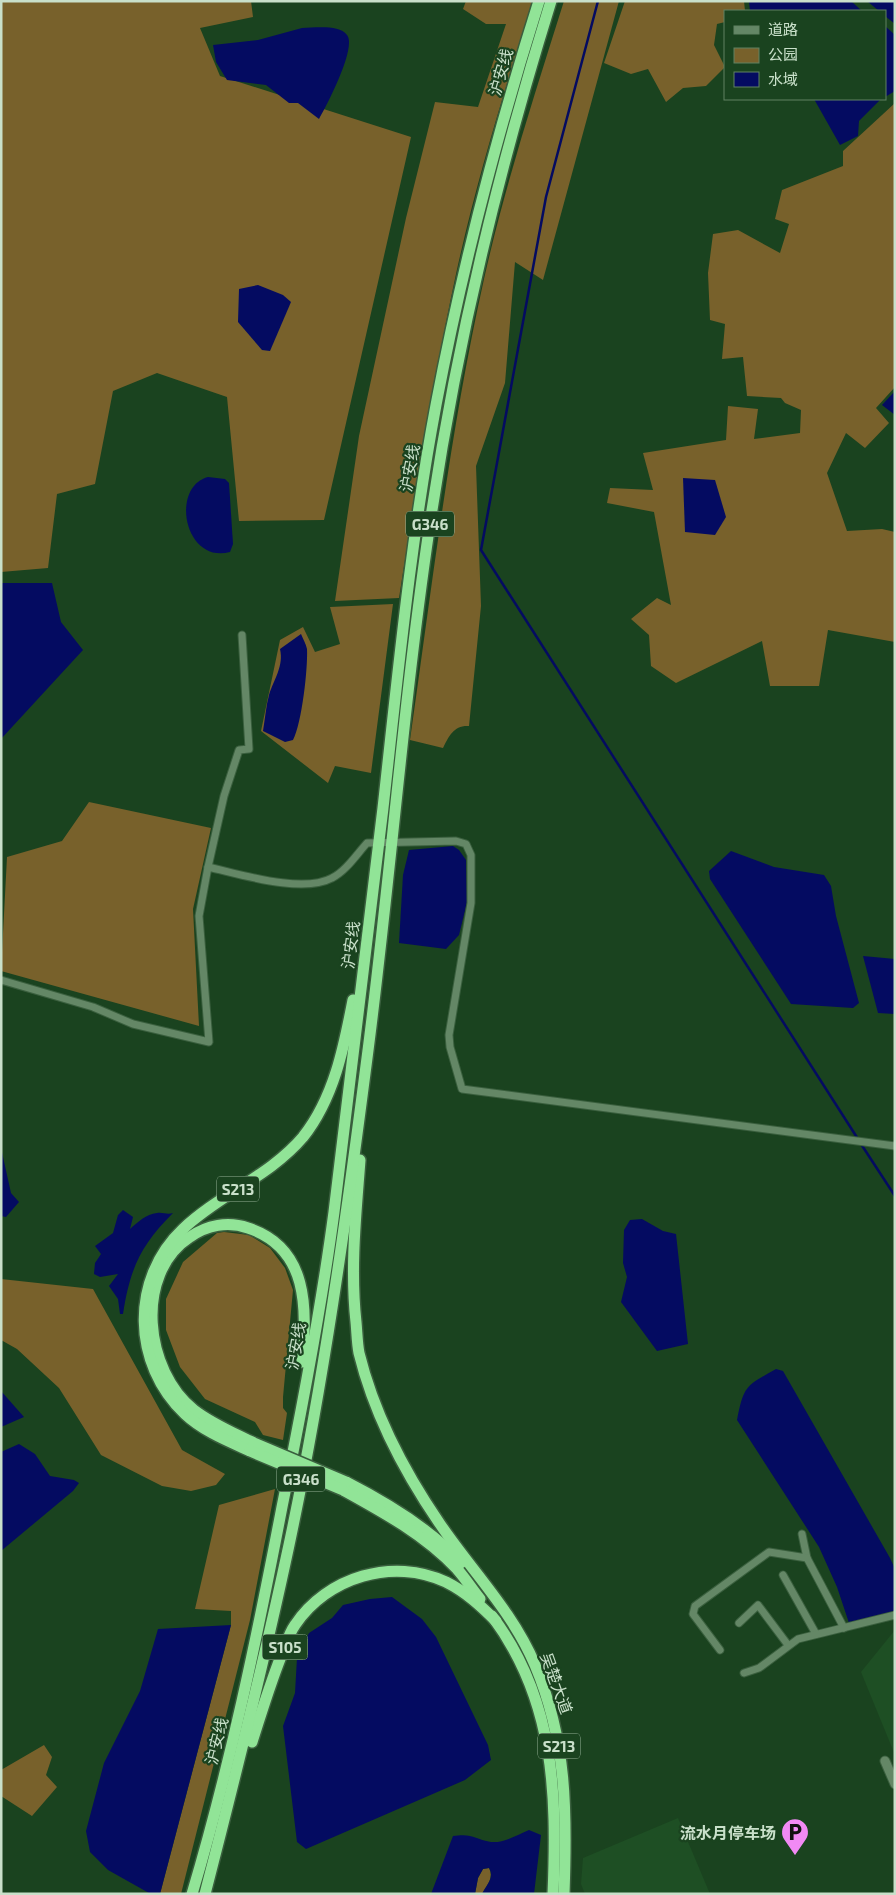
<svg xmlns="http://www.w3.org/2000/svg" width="896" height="1895" viewBox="0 0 896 1895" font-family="'Exo 2','Noto Sans SC',sans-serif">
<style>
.built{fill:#1e4f24}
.green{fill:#78612b}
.water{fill:#040b61}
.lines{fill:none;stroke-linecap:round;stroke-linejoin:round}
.stream{stroke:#040b61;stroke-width:2.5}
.minor-casing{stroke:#3a5f3e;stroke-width:9}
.tertiary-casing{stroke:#3a5f3e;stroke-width:11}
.trunk-casing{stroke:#3a5f3e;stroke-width:14}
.minor{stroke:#648766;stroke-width:7}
.tertiary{stroke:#648766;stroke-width:9}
.trunk{stroke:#91e497;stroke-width:11}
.trunk-bridge-casing{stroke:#3a5f3e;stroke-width:14;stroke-linecap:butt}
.trunk-bridge{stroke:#91e497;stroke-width:11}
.labels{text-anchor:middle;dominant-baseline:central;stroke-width:4.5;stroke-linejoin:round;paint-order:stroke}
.shield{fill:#1a431f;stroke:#94b197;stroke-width:1}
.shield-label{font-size:15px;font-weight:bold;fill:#c9e0ca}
.street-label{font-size:16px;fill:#c9e0ca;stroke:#1a431f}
.poi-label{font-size:16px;font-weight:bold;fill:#c9e0ca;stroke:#1a431f;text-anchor:end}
</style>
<rect width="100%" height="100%" fill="#1a431f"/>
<g class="built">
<polygon points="895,1630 895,1755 861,1672"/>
<polygon points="678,1818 710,1894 585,1894 581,1884 583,1858"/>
</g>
<g class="green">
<polygon points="1,1 251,1 253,17 200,28 220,76 411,137 324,520 239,521 227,397 157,373 113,391 95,484 57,494 48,568 1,572"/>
<path d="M466,1h67c-29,90 -57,181 -77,273 -23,107 -40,216 -57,324l-64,3 24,-165 47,-218 29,-116 43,5 28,-83h-20l-23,-15z"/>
<path d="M564,1h55l-76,279 -28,-18 -10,121 -29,83 5,140 -12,120c-15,-1 -20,10 -26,22l-33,-8c22,-154 40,-309 74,-461 21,-94 51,-186 80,-278z"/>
<polygon points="625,1 744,1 745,11 725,11 725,22 717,24 714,45 725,67 706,86 683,88 666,102 648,69 631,74 604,63"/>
<polygon points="895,103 895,387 876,408 889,423 865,448 846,433 827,473 847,531 882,529 895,532 895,642 828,630 819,686 770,686 762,641 676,683 651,666 649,635 631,619 657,598 671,605 654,512 607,503 610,488 653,490 643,453 726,440 728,406 758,409 754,439 800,433 801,410 785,403 781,398 747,396 743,357 722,359 725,324 710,320 708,273 713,234 738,230 780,253 789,224 775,219 782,190 843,166 843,151"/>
<polygon points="393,604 371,773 335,766 328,783 261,731 280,640 303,627 315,652 340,644 330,607"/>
<polygon points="89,802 211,828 193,909 199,1026 1,971 7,857 62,841"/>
<polygon points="224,1232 249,1235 270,1248 285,1268 293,1290 283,1397 283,1408 287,1413 283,1440 263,1435 255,1422 205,1399 180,1367 166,1330 166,1299 183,1262 217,1233"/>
<polygon points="1,1279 93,1289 182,1450 225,1474 216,1485 191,1491 162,1486 101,1455 59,1388 17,1349 1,1340"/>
<polygon points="275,1489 250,1620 181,1894 160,1894 231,1625 231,1611 195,1609 219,1505"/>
<polygon points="44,1745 52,1757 46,1775 57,1787 32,1816 1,1796 1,1770"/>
<path d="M489,1868c5,10 -2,17 -7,26h-7l3,-16 5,-9z"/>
</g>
<g class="water">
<polygon points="749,1 851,1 862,11 750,11"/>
<polygon points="867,1 895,1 895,24 885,16 885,11 879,11"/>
<polygon points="885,26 895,35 895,91 885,97"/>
<path d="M302,28c12,0 37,-4 45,7 10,12 -20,70 -28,84l-21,-16h-9l-23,-18 -39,-5 -11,-18 -3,-17 45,-5z"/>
<polygon points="814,99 881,99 859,121 858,136 840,145"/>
<polygon points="258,285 283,295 291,302 270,351 262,350 238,322 239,289"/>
<polygon points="895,391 895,415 882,405"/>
<path d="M208,477l17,2 4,4 4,61 -3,8c-46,12 -60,-65 -22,-75z"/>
<polygon points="683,478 715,480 726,517 715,535 685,532"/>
<polygon points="1,583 52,583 61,622 83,650 1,739"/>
<path d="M301,634c2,5 5,10 6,15 1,19 -5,74 -14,91l-8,2 -22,-11c2,-12 3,-25 6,-36 5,-16 15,-29 11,-46z"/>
<polygon points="453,846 459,850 466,860 467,902 459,935 446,949 399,943 403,875 409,850"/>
<polygon points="731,851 774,867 824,875 831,886 836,916 859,1003 853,1008 791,1004 710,879 709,871"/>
<polygon points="863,956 895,959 895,1014 878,1013"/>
<polygon points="1,1148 11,1193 19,1202 6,1217 1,1216"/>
<path d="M123,1210l10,7 -3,12c8,-7 16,-15 27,-16 6,-1 10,2 16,0 -33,33 -43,56 -50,101h-3l-2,-15 -9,-13 9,-12 -18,3 -6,-3 1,-11 6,-9 -6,-8 18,-13 5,-18z"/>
<polygon points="642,1219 663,1231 676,1234 688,1344 657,1351 621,1302 627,1277 623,1263 624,1230 630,1220"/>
<path d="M776,1369l7,2 107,187 5,11v45l-46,9 -12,-36 -18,-40 -82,-127c7,-35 9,-34 39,-51z"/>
<polygon points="1,1391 24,1417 1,1427"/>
<polygon points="19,1444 35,1454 50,1476 74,1480 79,1483 73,1491 1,1551 1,1452"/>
<polygon points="392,1597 422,1619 436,1637 488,1745 491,1760 465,1780 306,1849 297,1842 283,1726 295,1693 297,1658 309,1633 332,1618 343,1605 370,1599"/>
<polygon points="231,1625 160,1894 149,1893 108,1870 90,1852 86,1831 104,1763 140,1691 158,1629"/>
<path d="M529,1830l12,5 -7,59h-52c4,-9 13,-16 7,-26l-6,1 -5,9 -3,16h-44l22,-58c20,-3 21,3 38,6 13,1 26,-7 38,-12z"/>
</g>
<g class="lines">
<g class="stream">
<polyline points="598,1 546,197 481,550 858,1139"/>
<polyline points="861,1144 895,1196"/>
</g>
<g class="minor-casing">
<g id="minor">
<polyline points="208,867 224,796 239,750 249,749 242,635"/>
<path d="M1,980l92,27 40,17 76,18 -10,-126 9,-49c32,7 94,27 124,11 14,-7 25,-24 35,-35l89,-2 10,3 5,11v48l-22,132 1,12 12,42 433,57"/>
<polyline points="802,1534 807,1558"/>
<polyline points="783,1575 816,1634"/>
<polyline points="739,1623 758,1605 788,1645"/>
<polyline points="720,1650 693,1614 695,1606 769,1552 807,1558 844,1628"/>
<polyline points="744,1673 759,1668 798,1639 895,1615"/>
</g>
</g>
<g class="tertiary-casing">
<polyline id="tertiary" points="885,1761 895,1784"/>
</g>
<g class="trunk-casing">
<g id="trunk">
<path d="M360,1160c-4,54 -10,108 -4,162 1,10 1,21 3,31 15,61 46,120 81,171 31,46 73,88 95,141 32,76 32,148 29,229"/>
<path d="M254,1443c-20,-10 -42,-19 -60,-33 -49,-38 -61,-136 -4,-173 17,-12 38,-16 58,-9 61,20 59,81 54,134"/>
<path d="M250,1451c-22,-10 -47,-20 -65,-37 -53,-50 -55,-135 -2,-185 37,-35 87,-53 120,-92 31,-39 41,-90 50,-137"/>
<path d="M346,1482c41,21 85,47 115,81"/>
<path d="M343,1490c40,22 82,45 114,79 8,9 15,20 23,30"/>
<path d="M492,1616c63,84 65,178 61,278"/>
<path d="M252,1742c10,-31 19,-62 32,-93 3,-8 6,-17 11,-24 32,-48 98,-68 151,-43 20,10 35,24 50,39"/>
<path d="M192,1894c38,-127 65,-257 90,-387 20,-98 39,-197 52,-295 17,-135 34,-270 49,-404 15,-135 28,-270 53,-403 26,-137 61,-271 103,-404"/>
<path d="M205,1894c30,-116 59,-232 84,-349 34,-160 57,-324 78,-487 24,-183 37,-366 65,-548 26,-173 67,-342 119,-509"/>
</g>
</g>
<use href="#minor" class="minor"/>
<use href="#tertiary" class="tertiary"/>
<use href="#trunk" class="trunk"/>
<g class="trunk-bridge-casing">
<g id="trunk-bridge">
<polyline points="254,1443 346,1482"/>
<polyline points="250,1451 343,1490"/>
</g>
</g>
<use href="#trunk-bridge" class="trunk-bridge"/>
</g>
<defs>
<g id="parking-pin" transform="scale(1.4375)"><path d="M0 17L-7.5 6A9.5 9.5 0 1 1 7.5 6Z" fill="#f18af4" stroke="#1a431f"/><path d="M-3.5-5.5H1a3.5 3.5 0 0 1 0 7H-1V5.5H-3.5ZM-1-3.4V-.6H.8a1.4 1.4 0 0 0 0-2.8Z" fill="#111"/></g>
</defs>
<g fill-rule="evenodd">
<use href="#parking-pin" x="795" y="1832"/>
</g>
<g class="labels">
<g class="shield">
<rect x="406" y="511.5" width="48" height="25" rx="4"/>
<rect x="217" y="1176.5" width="42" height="25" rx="4"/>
<rect x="277" y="1466.5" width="48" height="25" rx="4"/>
<rect x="262.5" y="1634.5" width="45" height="25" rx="4"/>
<rect x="538" y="1733.5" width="42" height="25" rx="4"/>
</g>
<g class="shield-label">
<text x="430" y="524">G346</text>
<text x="238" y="1189">S213</text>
<text x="301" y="1479">G346</text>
<text x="285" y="1647">S105</text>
<text x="559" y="1746">S213</text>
</g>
<g class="street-label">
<text transform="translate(500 72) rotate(-74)">沪安线</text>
<text transform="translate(409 468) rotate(-80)">沪安线</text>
<text transform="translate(350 945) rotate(-83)">沪安线</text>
<text transform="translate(295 1346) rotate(-80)">沪安线</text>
<text transform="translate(557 1683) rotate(70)">吴楚大道</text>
<text transform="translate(216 1741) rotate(-76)">沪安线</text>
</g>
<g class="poi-label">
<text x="776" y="1832">流水月停车场</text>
</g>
</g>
<rect width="896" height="1895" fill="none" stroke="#c9e0ca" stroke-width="5"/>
<rect x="724" y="10" width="162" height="90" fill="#1a431f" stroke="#608263"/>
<rect x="734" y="26" width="25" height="8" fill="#648766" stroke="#608263"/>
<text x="768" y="35" font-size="15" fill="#c9e0ca">道路</text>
<rect x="734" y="48" width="25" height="15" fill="#78612b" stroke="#608263"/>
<text x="768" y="60" font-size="15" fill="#c9e0ca">公园</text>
<rect x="734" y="72" width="25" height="15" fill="#040b61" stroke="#608263"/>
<text x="768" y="85" font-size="15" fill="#c9e0ca">水域</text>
</svg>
